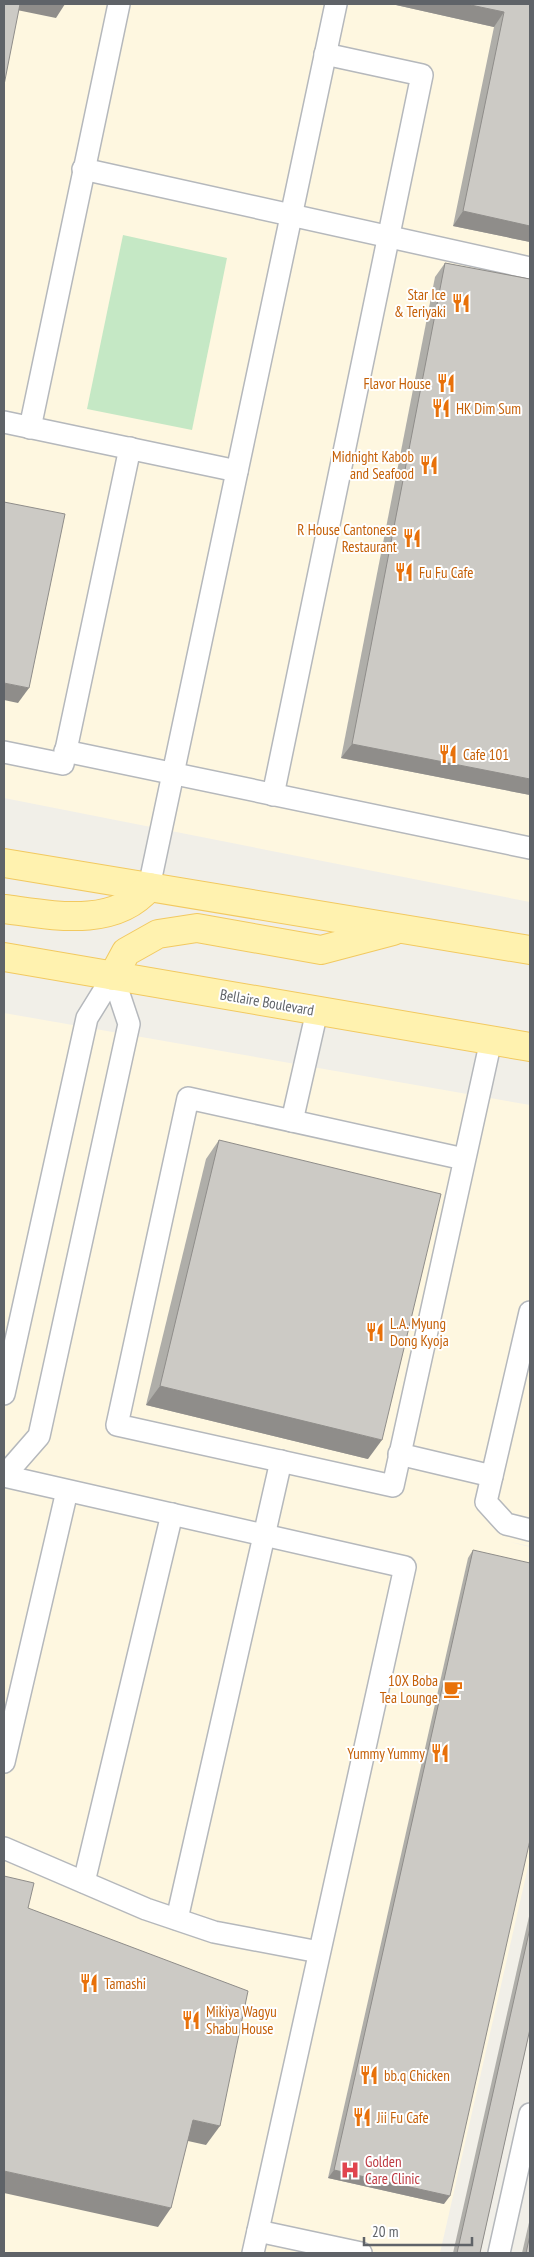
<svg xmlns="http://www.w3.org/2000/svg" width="534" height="2257" viewBox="0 0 534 2257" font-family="'PT Sans Narrow',sans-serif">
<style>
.commercial{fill:#fef7e0}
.green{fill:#c5e8c5}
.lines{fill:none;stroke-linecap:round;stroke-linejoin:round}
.service-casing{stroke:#b5b8bc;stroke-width:24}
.primary-casing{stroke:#f2c960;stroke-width:30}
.service{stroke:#fff;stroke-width:21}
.primary{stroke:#fff2af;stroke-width:28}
.wall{fill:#afaea9}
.shaded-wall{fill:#8f8d8a}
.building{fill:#cccac5;stroke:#8f8d8a}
.labels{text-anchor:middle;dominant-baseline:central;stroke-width:4;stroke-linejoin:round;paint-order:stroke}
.food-label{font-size:15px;fill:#c56008;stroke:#fff;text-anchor:start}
.street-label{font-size:15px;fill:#5f6368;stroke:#fff}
.health-label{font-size:15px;fill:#be3a42;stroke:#fff;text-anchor:start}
</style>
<rect width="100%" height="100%" fill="#f1efe8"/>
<g class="commercial">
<polygon points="4,4 530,4 530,902 4,798"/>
<polygon points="4,1013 530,1105 530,1546 510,1542 530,1547 530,1858 440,2253 4,2253"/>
</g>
<polygon class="green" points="123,235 227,258 192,430 87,409"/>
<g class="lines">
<g class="service-casing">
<g id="service">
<polyline points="83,169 530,268"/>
<polyline points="4,422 237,471"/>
<polyline points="30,428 119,4"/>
<polyline points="65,751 530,848"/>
<polyline points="4,752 63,764 130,448"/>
<polyline points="273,795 422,75 325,54"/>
<polyline points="149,887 336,4"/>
<polyline points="292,1121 317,1011"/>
<polyline points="464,1159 188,1098 117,1425 393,1486 491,1040"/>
<polyline points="530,1312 486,1502 506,1524 530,1530"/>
<polyline points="4,1394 87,1018 113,976"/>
<polyline points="399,1454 492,1476"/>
<polyline points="4,1476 405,1567 253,2253"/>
<polyline points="4,1476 39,1436 129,1024 113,976"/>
<polyline points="4,1762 67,1491"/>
<polyline points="4,1848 146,1909 214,1932 319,1952"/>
<polyline points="84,1882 172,1514"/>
<polyline points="177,1919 281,1461"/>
<polyline points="258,2231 361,2253"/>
<polyline points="499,2253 530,2114"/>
</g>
</g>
<g class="primary-casing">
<g id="primary">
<polyline points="4,863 530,950"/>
<path d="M4,909c47,6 110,20 145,-22"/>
<polyline points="4,957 530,1047"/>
<polyline points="113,976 126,952 158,934 197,928 321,950 393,931"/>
</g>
</g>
<use href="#service" class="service"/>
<use href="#primary" class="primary"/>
</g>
<g class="wall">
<polygon points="397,4 530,4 530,242 453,226 494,27 396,5"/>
<polygon points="445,263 530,279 530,795 341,758 435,277"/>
<polygon points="219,1140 368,1459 146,1405 206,1159"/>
<polygon points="473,1550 444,2204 328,2178 468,1558"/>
<polygon points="530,1912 530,2029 480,2253 453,2253"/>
<polygon points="530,2218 530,2253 522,2253"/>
</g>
<g class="shaded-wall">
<polygon points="16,4 65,4 56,18 12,9"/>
<polygon points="398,4 466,4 504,12 494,27 396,5"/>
<polygon points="463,211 530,226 530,242 453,226"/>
<polygon points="4,683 29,688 18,703 4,700"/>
<polygon points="352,744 530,779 530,795 341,758"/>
<polygon points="160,1386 382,1440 368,1459 146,1405"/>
<polygon points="193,2120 220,2126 206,2145 179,2139"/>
<polygon points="334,2170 450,2196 444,2204 328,2178"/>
<polygon points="4,2171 171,2208 158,2227 4,2193"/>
</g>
<g class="building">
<polygon points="4,4 20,4 4,85"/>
<polygon points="466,4 530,4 530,226 463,211 504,12"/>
<polygon points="445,263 530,279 530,779 352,744"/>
<polygon points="4,502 65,514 29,688 4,683"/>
<polygon points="219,1140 441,1194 382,1440 160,1386"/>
<polygon points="473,1550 530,1563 530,1840 450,2196 334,2170"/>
<polygon points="4,1876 34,1883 28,1908 248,1991 220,2126 193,2120 171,2208 4,2171"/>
<polygon points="530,1928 530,2029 480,2253 457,2253"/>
<polygon points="530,2235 530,2253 526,2253"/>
</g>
<defs>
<g id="restaurant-bare" transform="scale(1.5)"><path d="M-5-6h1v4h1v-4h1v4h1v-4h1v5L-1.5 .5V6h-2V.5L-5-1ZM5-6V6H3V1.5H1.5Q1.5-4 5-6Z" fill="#e8710a" stroke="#fff" stroke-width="2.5" paint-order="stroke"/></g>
<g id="cafe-bare" transform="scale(1.5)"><path d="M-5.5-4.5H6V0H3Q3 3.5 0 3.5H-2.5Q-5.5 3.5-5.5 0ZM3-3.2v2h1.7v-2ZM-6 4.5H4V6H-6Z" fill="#e8710a" stroke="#fff" stroke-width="2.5" paint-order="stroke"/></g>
<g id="hospital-bare" transform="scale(1.5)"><path d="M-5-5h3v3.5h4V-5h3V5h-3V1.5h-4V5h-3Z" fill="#e0444e" stroke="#fff" stroke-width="2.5" paint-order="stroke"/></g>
</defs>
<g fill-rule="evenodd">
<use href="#restaurant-bare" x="461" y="303"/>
<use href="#restaurant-bare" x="446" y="383"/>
<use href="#restaurant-bare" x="441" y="408"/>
<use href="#restaurant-bare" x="429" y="465"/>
<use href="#restaurant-bare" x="412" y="538"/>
<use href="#restaurant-bare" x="404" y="572"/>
<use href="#restaurant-bare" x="448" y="754"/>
<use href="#restaurant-bare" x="375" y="1332"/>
<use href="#cafe-bare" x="453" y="1689"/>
<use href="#restaurant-bare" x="440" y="1753"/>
<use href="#restaurant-bare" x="89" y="1983"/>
<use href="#restaurant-bare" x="191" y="2020"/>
<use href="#restaurant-bare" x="369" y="2075"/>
<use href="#restaurant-bare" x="362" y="2117"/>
<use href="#hospital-bare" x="350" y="2170"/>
</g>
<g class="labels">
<g class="food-label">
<text x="446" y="294" text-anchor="end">Star Ice<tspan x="446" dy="17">&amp; Teriyaki</tspan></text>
<text x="431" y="383" text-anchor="end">Flavor House</text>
<text x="456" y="408">HK Dim Sum</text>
<text x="414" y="456" text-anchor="end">Midnight Kabob<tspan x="414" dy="17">and Seafood</tspan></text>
<text x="397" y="529" text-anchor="end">R House Cantonese<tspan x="397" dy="17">Restaurant</tspan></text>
<text x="419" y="572">Fu Fu Cafe</text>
<text x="463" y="754">Cafe 101</text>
<text x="390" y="1323">L.A. Myung<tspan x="390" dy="17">Dong Kyoja</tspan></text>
<text x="438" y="1680" text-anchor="end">10X Boba<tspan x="438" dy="17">Tea Lounge</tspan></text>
<text x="425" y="1753" text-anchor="end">Yummy Yummy</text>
<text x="104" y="1983">Tamashi</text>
<text x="206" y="2011">Mikiya Wagyu<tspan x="206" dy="17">Shabu House</tspan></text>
<text x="384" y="2075">bb.q Chicken</text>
<text x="377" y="2117">Jii Fu Cafe</text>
</g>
<g class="street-label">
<text transform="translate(267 1002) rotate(10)">Bellaire Boulevard</text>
</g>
<g class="health-label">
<text x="365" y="2161">Golden<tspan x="365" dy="17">Care Clinic</tspan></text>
</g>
</g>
<rect width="534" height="2257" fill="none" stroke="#5f6368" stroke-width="10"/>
<path d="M364 2237v8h108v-8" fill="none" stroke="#5f6368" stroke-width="2.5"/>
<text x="372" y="2237" font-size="15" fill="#5f6368" stroke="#ffffff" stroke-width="4" paint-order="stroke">20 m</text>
</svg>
